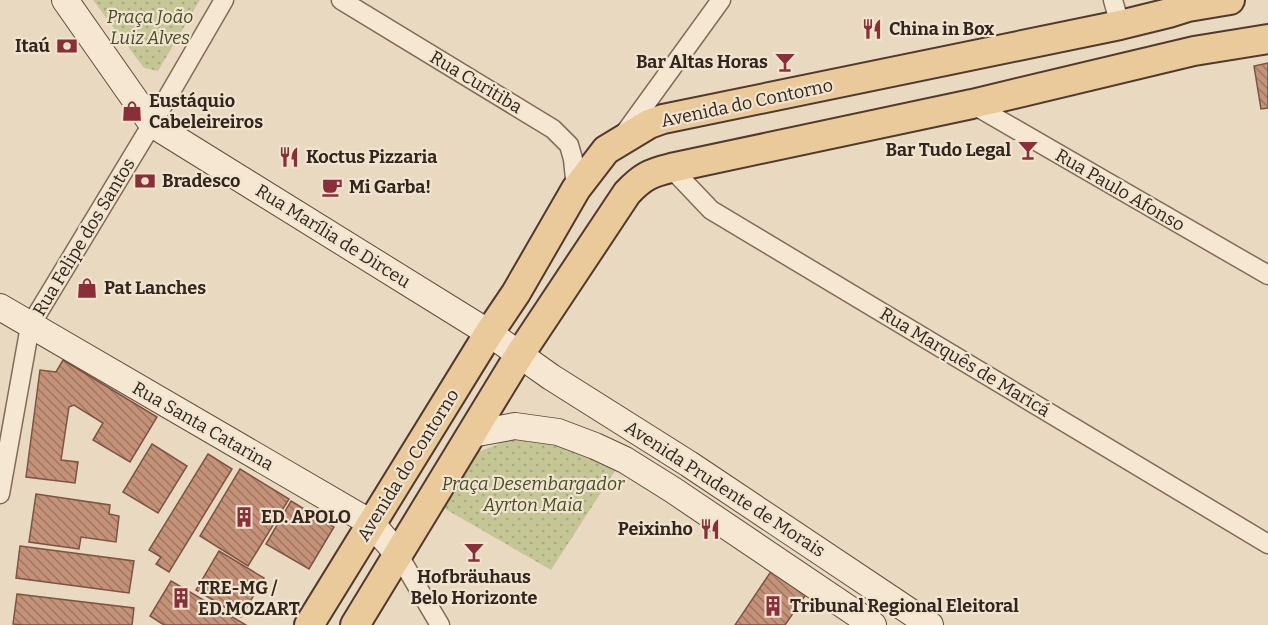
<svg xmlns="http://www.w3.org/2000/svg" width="1268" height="625" viewBox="0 0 1268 625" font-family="Bitter,serif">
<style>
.park{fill:url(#park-dots)}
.building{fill:url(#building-back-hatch);stroke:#7d5442;stroke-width:1.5}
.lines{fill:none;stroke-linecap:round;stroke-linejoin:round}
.street-casing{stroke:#816b5a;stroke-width:21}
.secondary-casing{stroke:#624c3d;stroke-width:28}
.primary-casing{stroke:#4e3a2e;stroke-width:32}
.street{stroke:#f5e7d2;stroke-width:18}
.secondary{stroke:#f5e7d2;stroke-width:26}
.primary{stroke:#eaca9a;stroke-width:28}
.labels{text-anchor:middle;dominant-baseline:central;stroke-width:4.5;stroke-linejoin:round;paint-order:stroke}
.park-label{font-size:18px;font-style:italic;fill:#464c25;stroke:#f1e4cf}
.poi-label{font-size:18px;font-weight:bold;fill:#31251d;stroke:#f1e4cf;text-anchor:start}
.street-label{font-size:18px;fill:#31251d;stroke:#f1e4cf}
</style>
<defs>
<pattern id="park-dots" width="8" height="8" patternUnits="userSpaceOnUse" patternTransform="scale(1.5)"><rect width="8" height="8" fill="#c5c696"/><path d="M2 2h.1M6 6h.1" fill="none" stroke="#aaaa81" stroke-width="1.8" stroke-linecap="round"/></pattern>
<pattern id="building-back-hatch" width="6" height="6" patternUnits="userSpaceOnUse" patternTransform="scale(1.5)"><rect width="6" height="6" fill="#c49179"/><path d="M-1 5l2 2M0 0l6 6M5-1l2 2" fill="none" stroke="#a07663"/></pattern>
</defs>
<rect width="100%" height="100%" fill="#e9d9c0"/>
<g class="park">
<polygon points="93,0 200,0 158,71 144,68"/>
<polygon points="514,438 555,439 622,460 551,570 440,506 470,455"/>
</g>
<g class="building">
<polygon points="1268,63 1268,108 1261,109 1254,66"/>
<polygon points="63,360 157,417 130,462 93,440 103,423 74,405 69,407 61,460 78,462 75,483 26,477 40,370 56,372"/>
<polygon points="152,444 187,466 158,513 123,492"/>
<polygon points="208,454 232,469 169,572 156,564 161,557 149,550"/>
<polygon points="240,469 289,499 248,566 200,536"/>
<polygon points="36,494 110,505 109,514 119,516 116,542 81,537 79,549 29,542"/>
<polygon points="291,501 334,527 309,569 266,544"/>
<polygon points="20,546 134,561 129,593 16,578"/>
<polygon points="219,551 264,578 241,617 196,590"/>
<polygon points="776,564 811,587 785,625 735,625"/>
<polygon points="171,581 246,625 164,625 150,616"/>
<polygon points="17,594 134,608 132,625 23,625 13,624"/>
</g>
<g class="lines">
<g class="street-casing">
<g id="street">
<polyline points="341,0 553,129 569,145 573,159 576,189"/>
<polyline points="1113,0 1120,25"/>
<polyline points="972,104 1268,275"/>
<polyline points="624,134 721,0"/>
<polyline points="671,168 711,210 1268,544"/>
<polyline points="0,494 30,326 152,124 224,0"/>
<polyline points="398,554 440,625"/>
</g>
</g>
<g class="secondary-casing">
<g id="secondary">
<polyline points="65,0 152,124 489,333 551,377 689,464 930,625"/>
<polyline points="0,307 371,523 398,554"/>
<polyline points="472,434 515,426 558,432 595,446 625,460 673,490 873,625"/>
</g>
</g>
<g class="primary-casing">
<g id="primary">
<polyline points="309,625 489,333 516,293 576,189 606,150 649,124 663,119 1120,25 1169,13 1188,7 1230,0"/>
<path d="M355,625l165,-271 107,-161c15,-16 23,-20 44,-25l301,-64 222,-53 74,-12"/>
</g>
</g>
<use href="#street" class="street"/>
<use href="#secondary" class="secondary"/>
<use href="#primary" class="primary"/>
</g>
<defs>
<g id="restaurant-bare" transform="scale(1.62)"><path d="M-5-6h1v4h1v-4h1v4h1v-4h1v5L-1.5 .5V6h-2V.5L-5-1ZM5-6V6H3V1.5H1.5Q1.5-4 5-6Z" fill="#8a2f39" stroke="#f1e4cf" stroke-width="2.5" paint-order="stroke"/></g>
<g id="bank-bare" transform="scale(1.62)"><path d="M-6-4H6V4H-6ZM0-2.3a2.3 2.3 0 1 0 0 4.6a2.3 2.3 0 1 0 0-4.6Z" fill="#8a2f39" stroke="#f1e4cf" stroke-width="2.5" paint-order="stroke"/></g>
<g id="bar-bare" transform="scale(1.62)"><path d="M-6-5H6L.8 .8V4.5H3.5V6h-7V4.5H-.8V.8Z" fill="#8a2f39" stroke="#f1e4cf" stroke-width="2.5" paint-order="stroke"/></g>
<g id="shop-bare" transform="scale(1.62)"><path d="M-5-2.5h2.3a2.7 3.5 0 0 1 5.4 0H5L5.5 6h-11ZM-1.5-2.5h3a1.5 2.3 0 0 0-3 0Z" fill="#8a2f39" stroke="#f1e4cf" stroke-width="2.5" paint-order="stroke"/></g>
<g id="cafe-bare" transform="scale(1.62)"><path d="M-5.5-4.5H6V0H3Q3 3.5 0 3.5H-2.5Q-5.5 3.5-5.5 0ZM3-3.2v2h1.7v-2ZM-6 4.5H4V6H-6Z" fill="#8a2f39" stroke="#f1e4cf" stroke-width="2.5" paint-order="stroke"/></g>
<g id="building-bare" transform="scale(1.62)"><path d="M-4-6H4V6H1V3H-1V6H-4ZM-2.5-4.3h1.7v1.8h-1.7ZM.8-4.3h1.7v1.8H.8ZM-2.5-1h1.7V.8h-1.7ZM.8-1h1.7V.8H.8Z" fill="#8a2f39" stroke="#f1e4cf" stroke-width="2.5" paint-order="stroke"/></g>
</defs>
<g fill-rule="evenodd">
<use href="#restaurant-bare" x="872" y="29"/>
<use href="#bank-bare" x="67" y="46"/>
<use href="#bar-bare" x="785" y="62"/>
<use href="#shop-bare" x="132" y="111"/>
<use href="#bar-bare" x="1028" y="150"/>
<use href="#restaurant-bare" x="289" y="157"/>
<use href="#bank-bare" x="145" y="181"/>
<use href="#cafe-bare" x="332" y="187"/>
<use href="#shop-bare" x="87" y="288"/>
<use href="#building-bare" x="244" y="517"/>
<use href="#restaurant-bare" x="710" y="529"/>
<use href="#bar-bare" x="474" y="552"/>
<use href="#building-bare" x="181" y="598"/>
<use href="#building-bare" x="773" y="606"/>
</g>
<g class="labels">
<g class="park-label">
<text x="150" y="17">Praça João<tspan x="150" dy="21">Luiz Alves</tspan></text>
<text x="533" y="484">Praça Desembargador<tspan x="533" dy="21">Ayrton Maia</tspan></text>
</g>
<g class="poi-label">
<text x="889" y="29">China in Box</text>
<text x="50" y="46" text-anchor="end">Itaú</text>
<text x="768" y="62" text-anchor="end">Bar Altas Horas</text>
<text x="149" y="101">Eustáquio<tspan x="149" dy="21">Cabeleireiros</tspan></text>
<text x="1011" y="150" text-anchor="end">Bar Tudo Legal</text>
<text x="306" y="157">Koctus Pizzaria</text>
<text x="162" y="181">Bradesco</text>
<text x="349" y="187">Mi Garba!</text>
<text x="104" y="288">Pat Lanches</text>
<text x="261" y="517">ED. APOLO</text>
<text x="693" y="529" text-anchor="end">Peixinho</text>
<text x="474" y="577" text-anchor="middle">Hofbräuhaus<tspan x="474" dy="21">Belo Horizonte</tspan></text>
<text x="198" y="588">TRE-MG /<tspan x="198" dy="21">ED.MOZART</tspan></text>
<text x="790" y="606">Tribunal Regional Eleitoral</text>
</g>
<g class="street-label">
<text transform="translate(476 82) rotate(31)">Rua Curitiba</text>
<text transform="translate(747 103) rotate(-12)">Avenida do Contorno</text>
<text transform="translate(1120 190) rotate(30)">Rua Paulo Afonso</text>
<text transform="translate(333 236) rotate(32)">Rua Marília de Dirceu</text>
<text transform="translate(84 237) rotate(-59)">Rua Felipe dos Santos</text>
<text transform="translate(965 362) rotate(31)">Rua Marquês de Maricá</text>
<text transform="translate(203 426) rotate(30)">Rua Santa Catarina</text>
<text transform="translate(408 465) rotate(-58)">Avenida do Contorno</text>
<text transform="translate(725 489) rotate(33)">Avenida Prudente de Morais</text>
</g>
</g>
</svg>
